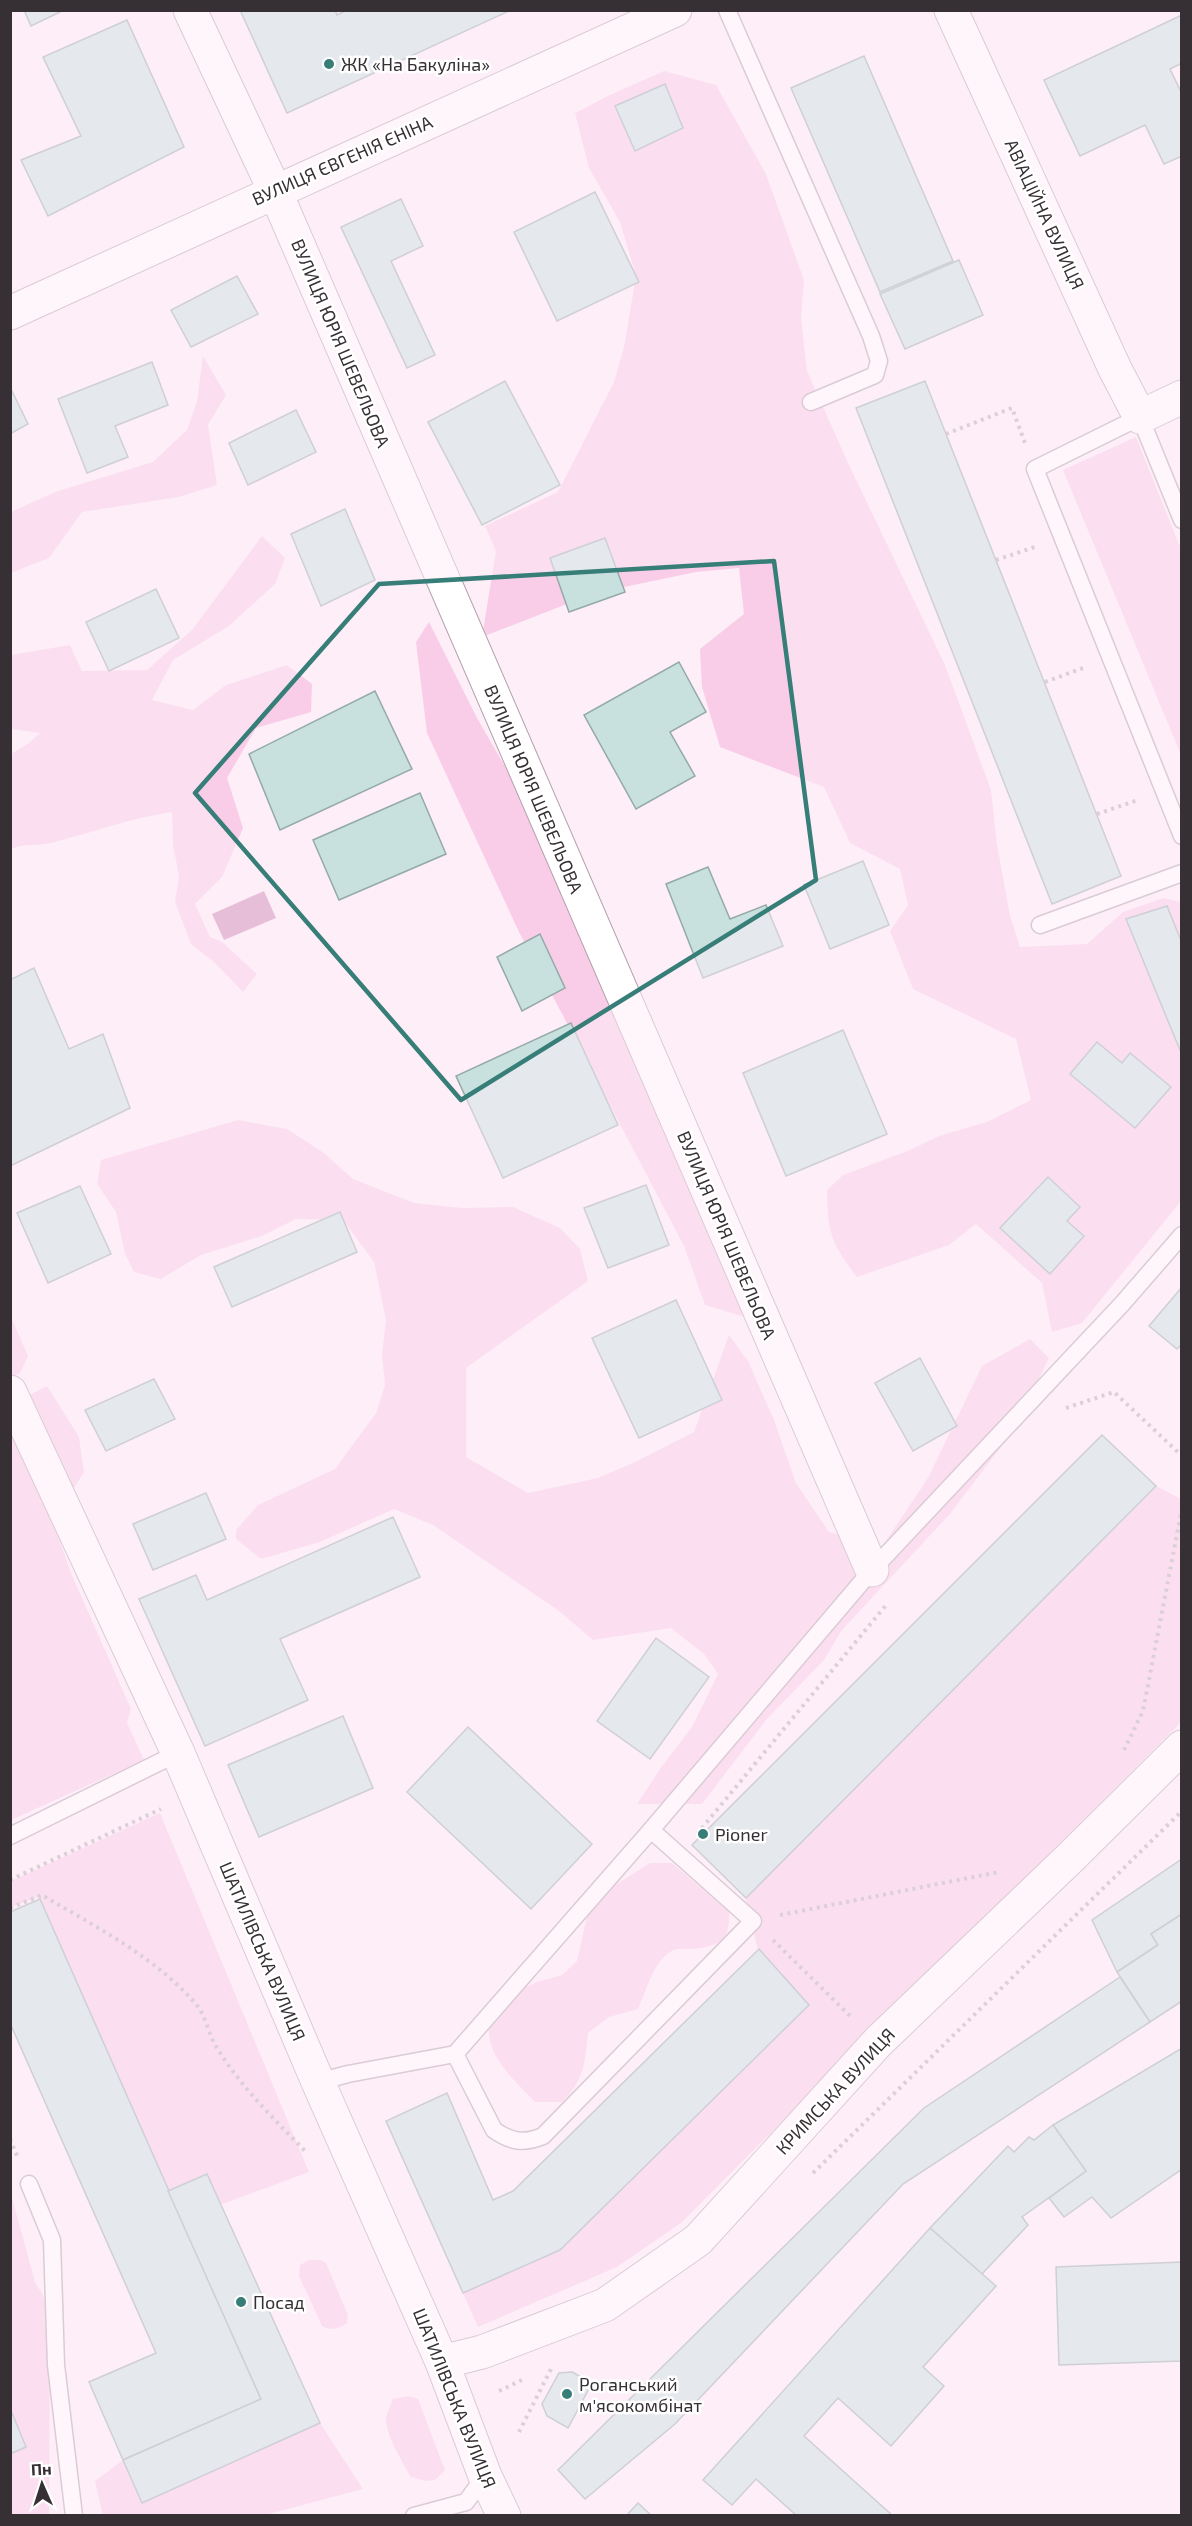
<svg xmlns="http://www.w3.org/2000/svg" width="1192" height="2526" viewBox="0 0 1192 2526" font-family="'Exo 2',sans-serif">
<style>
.green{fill:#f9cde8}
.water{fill:#cd84b2}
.building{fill:#c8e0de;stroke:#94aaa8;stroke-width:1.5}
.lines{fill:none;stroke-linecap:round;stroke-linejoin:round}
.lane-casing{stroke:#b2a0ab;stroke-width:19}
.street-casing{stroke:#b2a0ab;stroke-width:35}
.secondary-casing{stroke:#b2a0ab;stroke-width:35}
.path{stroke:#b4a8af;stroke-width:4;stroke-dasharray:3 4.5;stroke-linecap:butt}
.lane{stroke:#fff;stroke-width:16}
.street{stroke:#fff;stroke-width:33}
.secondary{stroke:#fff;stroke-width:33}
.marked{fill:none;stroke:#377e78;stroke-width:4.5;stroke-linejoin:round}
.poi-dot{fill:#377e78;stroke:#fff;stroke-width:2}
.labels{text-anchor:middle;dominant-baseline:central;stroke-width:5;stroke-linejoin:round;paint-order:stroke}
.poi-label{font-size:18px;fill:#362f33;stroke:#fff;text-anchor:start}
.street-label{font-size:18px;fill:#362f33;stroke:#fff}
</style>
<rect width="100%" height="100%" fill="#fdeef7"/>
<g class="green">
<path d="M664,71l52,14 50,89 38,106 -3,38 6,53 42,94 96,200 46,125 6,54 13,72 10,31 67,-3 36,-32 41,-14 17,4v299l-99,122 -30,9 -10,-49 -66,-59 -27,21 -92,32c-27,-35 -29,-44 -30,-87l16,-15 67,-25 29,-14 48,-14 44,-22 -15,-61 -103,-50 -23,-58 18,-26 -8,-36 -50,-26 -26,-56 -104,-40 -18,-60 -2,-38 44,-35 -5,-46 -43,4 -101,21 -113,44 14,-86 -11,-25 73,-34 56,-110 10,-35 12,-71 -16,-54 -31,-54 -14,-55 35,-18z"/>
<polygon points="203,356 226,395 208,425 217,485 179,497 82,512 49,558 11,573 11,512 55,492 153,462 187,430 197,401"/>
<polygon points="1136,437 1181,549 1181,755 1063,470"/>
<path d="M262,536l23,22 -10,26 -46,42 -56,34 -21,40 41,10 33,-25 61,-20 25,19 -1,28 -55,16 -29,50 16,50 -21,49 -27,27 15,33 12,5 35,32 -14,18 -29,-30 -23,-18 -16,-42 4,-26 -6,-31 -1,-33c-41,6 -81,21 -121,31 -14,3 -27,0 -40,6v-95l18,-11 11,-10 -29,-4v-74l59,-10 12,26 65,-1 45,-40z"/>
<polygon points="429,622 477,718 519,791 745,1317 705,1305 684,1246 519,932 427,733 416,642"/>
<polygon points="238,1120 287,1129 324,1153 353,1179 414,1203 463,1208 513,1207 560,1228 580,1249 588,1281 466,1368 466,1457 528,1493 598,1478 637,1461 694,1432 729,1335 748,1361 774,1420 796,1483 829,1532 882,1547 928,1478 982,1366 1030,1339 1049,1358 1013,1431 950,1514 842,1630 824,1660 766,1720 702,1804 637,1804 662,1766 692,1727 718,1674 704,1654 671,1628 593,1640 559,1611 433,1525 394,1509 320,1542 261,1559 236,1539 236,1530 258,1505 335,1469 376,1413 385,1385 382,1355 386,1320 374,1262 343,1220 296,1219 262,1236 201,1255 161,1279 134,1272 125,1254 116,1212 97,1184 101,1160"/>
<polygon points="10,1314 28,1356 20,1373 11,1378"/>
<polygon points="47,1386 79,1437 84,1472 53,1521 71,1573 131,1709 127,1723 144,1760 11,1820 11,1405"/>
<polygon points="1156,1486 1181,1499 1181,1722 681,2223 617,2267 478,2327 463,2293 560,2250 804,2005 757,1947 746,1898"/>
<polygon points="160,1813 309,2172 220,2205 206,2174 168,2191 40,1899 41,1896 11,1907 11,1881"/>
<path d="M650,1863h22l57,49c2,31 -13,35 -41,37 -4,0 -10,-1 -14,1 -20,8 -28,42 -36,59l-29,8 -21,16c-3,30 -4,48 -26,69h-27c-18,-19 -43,-40 -46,-67 -1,-8 2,-17 3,-24l28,-21 17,-8 25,-7 15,-14 10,-45 11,-20z"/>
<polygon points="10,2190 35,2282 44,2297 50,2342 49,2515 11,2515"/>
<path d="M309,2260h11l6,3 22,52 -1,8c-8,6 -16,8 -25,3l-23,-50 1,-11z"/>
<path d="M408,2396l10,3 27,71 -10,10 -10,1 -14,-4c-8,-14 -26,-43 -25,-59 1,-6 5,-13 7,-19z"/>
<polygon points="320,2423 363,2489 265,2515 103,2516 95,2481 123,2460"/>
</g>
<polygon class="water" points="264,891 276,918 224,940 212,914"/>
<g class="building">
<polygon points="24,10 60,10 60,12 31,26"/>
<polygon points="240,10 335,10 337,15 347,10 511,10 287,113"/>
<polygon points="1182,15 1182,63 1170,69 1182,94 1182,156 1164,164 1145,125 1080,156 1044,80"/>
<polygon points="127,20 184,147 48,216 21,160 81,136 43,57"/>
<polygon points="864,56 953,261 880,292 791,88"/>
<polygon points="665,84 683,128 635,151 615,106"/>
<polygon points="595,192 639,282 557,321 514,232"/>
<polygon points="401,199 423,246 391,261 435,355 407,368 341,227"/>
<polygon points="959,260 983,315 905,349 880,294"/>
<polygon points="237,276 258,314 191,347 171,310"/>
<polygon points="152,362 168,405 115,426 128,457 87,473 58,399"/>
<polygon points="505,381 560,485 482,525 428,422"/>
<polygon points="925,381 1121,876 1052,904 856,408"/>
<polygon points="10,387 28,424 10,434"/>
<polygon points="296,410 316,452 248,485 229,443"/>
<polygon points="345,509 375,580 321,606 291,534"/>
<polygon points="605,538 625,592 569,612 550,558"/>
<polygon points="156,589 179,638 109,671 86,622"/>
<polygon points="679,662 706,712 670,732 695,776 636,809 584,715"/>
<polygon points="375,691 412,769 280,830 249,754"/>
<polygon points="420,793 446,854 339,900 313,840"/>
<polygon points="863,861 889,925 830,949 804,885"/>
<polygon points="708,867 730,919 766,905 783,946 703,978 666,884"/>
<polygon points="1167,906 1182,943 1182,1055 1126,919"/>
<polygon points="540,934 565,988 522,1011 497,957"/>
<polygon points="34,968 69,1049 103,1034 130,1108 10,1166 10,980"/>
<polygon points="571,1023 618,1125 503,1178 456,1076"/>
<polygon points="843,1030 887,1134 786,1176 743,1073"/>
<polygon points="1097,1042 1122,1063 1130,1053 1171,1087 1135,1128 1070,1074"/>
<polygon points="1048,1177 1080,1207 1067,1221 1084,1236 1050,1274 1000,1228"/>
<polygon points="646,1185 669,1245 608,1268 584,1208"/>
<polygon points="80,1186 111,1254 48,1283 17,1213"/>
<polygon points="340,1212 357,1252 232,1307 214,1267"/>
<polygon points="1182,1287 1182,1344 1177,1349 1149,1326"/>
<polygon points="676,1300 722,1400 639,1438 592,1338"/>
<polygon points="920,1358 957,1426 913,1451 875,1383"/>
<polygon points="154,1379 175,1419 106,1451 85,1410"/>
<polygon points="1102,1435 1156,1486 746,1898 692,1845"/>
<polygon points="206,1493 226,1539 153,1570 133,1524"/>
<polygon points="393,1517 420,1577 280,1639 308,1700 205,1746 139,1599 196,1575 207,1600"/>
<polygon points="656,1638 709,1677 650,1759 597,1721"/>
<polygon points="343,1716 373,1788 259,1837 228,1765"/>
<polygon points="468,1727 592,1844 531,1909 407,1792"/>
<polygon points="1182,1859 1182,1914 1151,1934 1158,1945 1117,1972 1092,1920"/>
<polygon points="40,1899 261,2399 123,2460 89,2382 156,2353 10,2023 10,1912"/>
<polygon points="1182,1914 1182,2001 1150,2022 1117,1972 1158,1945 1151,1934"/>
<polygon points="759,1949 809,2005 560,2250 463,2293 386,2121 447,2093 493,2200 513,2191"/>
<polygon points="1120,1977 1150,2022 903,2184 675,2424 585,2499 558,2470 924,2108"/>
<polygon points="1182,2048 1182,2169 1111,2218 1092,2197 1064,2217 1049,2198 1086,2171 1053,2125"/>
<polygon points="1053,2125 1086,2171 1022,2217 1028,2225 982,2274 930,2228 1008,2146 1014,2152 1029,2137 1034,2140"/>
<polygon points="207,2174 320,2423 142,2503 123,2460 261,2399 168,2191"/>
<polygon points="930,2228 996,2286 923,2367 944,2386 891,2446 838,2398 804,2436 893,2516 797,2516 756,2479 732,2505 703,2480"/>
<polygon points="1182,2262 1182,2361 1059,2365 1056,2267"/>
<polygon points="572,2372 592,2383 568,2428 547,2416 542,2404 559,2373"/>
<polygon points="10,2408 26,2447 10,2454"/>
<polygon points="638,2503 652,2516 626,2516"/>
</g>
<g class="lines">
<g class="lane-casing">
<g id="lane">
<polyline points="727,10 871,336 879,361 875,375 811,402"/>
<polyline points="1182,520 1140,417 1035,469 1182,836"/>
<polyline points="1040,925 1182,873"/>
<polyline points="10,1836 178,1753"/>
<path d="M455,2054l39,76c17,12 30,14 49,6l210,-215 -102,-91"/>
<polyline points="318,2082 348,2074 455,2054 651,1830 872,1570 1122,1304 1182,1235"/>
<polyline points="29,2184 52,2240 56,2365 74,2516"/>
<polyline points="414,2516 466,2502 485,2476"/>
</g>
</g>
<g class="street-casing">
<g id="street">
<polyline points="190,10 275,191 872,1570"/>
<polyline points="442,2362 482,2352 605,2305 698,2240 878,2042 1070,1858 1182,1747"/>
</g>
</g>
<g class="secondary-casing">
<g id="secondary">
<polyline points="951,10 1115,369 1140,417 1182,397"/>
<polyline points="10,313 675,10"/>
<polyline points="10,1392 178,1753 318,2082 442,2362 485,2476 504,2516"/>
</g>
</g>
<g class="path">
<polyline points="946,434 1012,408 1025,443"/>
<polyline points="996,560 1035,547"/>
<polyline points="1045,682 1083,668"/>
<polyline points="1097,814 1138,800"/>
<polyline points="1066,1408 1114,1392 1182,1456"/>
<polyline points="1124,1750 1143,1711 1182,1508"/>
<polyline points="697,1834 887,1604"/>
<polyline points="10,1880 161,1809"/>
<path d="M10,1908l32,-13c52,31 112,61 153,108 11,12 13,31 22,45 24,39 57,71 89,104"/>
<polyline points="780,1915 999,1872"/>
<polyline points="773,1940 851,2017"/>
<polyline points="10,2139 18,2158"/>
<polyline points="813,2173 1182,1811"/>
<polyline points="499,2391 526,2378"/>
<polyline points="519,2432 553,2365"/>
</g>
<use href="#lane" class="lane"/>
<use href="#street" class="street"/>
<use href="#secondary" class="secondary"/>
</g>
<path d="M0 0H1192V2526H0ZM774,561l42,319 -355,220 -266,-307 184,-209z" fill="#fdeef7" fill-opacity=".55" fill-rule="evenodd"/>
<path class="marked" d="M774,561l42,319 -355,220 -266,-307 184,-209z"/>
<g class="poi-dot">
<circle cx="329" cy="64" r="6"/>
<circle cx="703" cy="1834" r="6"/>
<circle cx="241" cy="2302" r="6"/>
<circle cx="567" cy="2394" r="6"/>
</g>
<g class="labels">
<g class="poi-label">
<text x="341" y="64">ЖК «На Бакуліна»</text>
<text x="715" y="1834">Pioner</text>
<text x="253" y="2302">Посад</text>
<text x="579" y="2384">Роганський<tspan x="579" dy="21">м'ясокомбінат</tspan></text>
</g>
<g class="street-label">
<text transform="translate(342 160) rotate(-24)">ВУЛИЦЯ ЄВГЕНІЯ ЄНІНА</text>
<text transform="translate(1045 214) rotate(65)">АВІАЦІЙНА ВУЛИЦЯ</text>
<text transform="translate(341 343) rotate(67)">ВУЛИЦЯ ЮРІЯ ШЕВЕЛЬОВА</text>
<text transform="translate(534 789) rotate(67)">ВУЛИЦЯ ЮРІЯ ШЕВЕЛЬОВА</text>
<text transform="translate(727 1235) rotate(67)">ВУЛИЦЯ ЮРІЯ ШЕВЕЛЬОВА</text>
<text transform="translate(263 1951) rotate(67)">ШАТИЛІВСЬКА ВУЛИЦЯ</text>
<text transform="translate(835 2091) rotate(-47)">КРИМСЬКА ВУЛИЦЯ</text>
<text transform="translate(455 2398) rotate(68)">ШАТИЛІВСЬКА ВУЛИЦЯ</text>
</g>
</g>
<rect width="1192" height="2526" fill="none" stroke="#362f33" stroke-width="24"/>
<g transform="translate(42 2484) rotate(357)" stroke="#ffffff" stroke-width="4.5" paint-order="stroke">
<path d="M0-4.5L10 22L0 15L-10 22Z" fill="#362f33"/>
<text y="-9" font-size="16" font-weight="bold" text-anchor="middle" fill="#362f33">Пн</text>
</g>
</svg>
